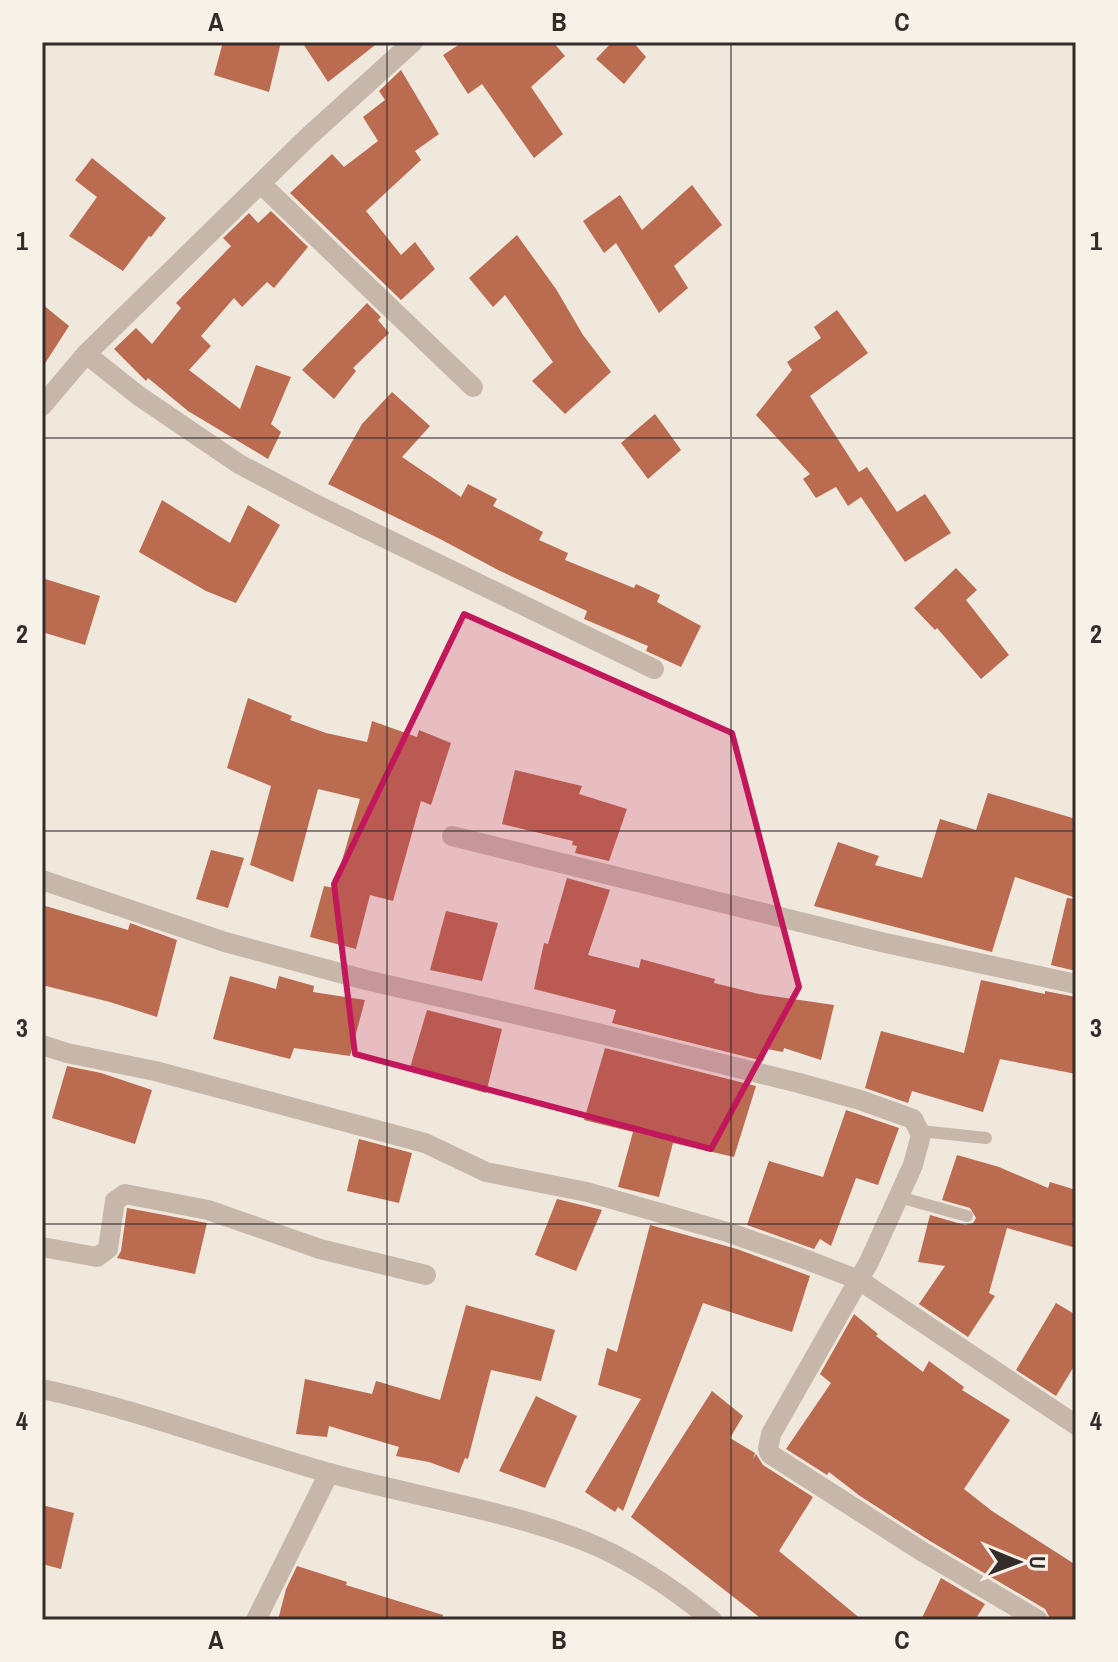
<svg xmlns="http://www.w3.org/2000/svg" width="1118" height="1662" viewBox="0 0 1118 1662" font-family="'Archivo Narrow',sans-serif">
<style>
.building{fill:#ba6b50}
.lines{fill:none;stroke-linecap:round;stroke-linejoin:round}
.lane{stroke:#c6b7aa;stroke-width:12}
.street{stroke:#c6b7aa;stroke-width:20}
.marked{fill:#c2185b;fill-opacity:0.2;stroke:#c2185b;stroke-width:6;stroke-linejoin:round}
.grid{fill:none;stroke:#342c29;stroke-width:2;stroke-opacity:0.55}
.neatline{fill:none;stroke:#342c29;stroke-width:3}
.grid-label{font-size:26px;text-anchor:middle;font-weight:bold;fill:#342c29}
</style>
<rect width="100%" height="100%" fill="#f0e7dd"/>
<g class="building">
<polygon points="223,42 281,42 269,92 214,75"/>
<polygon points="302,42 379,42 328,82"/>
<polygon points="463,42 553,42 565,56 531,87 563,134 534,158 482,84 468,94 443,55"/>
<polygon points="612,42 633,42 646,57 624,84 596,59"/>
<polygon points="401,70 439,134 415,151 421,160 366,211 401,255 415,242 435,269 401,300 290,193 332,154 344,167 378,141 363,117 385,100 379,91"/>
<polygon points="92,158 166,218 151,237 149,236 123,271 69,236 97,197 75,180"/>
<polygon points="692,185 722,225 674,266 688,288 659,313 616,243 604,253 583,221 620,195 642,230"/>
<polygon points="271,211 308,247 274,288 267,282 242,307 234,298 201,336 211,346 189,370 240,409 256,365 291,377 271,424 281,432 268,459 188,411 148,378 146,381 114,349 136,328 152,344 181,308 176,303 231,246 223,238 249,213 258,223"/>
<polygon points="517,235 556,289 583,335 611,372 565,414 532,381 553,362 505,295 493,307 469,278"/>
<polygon points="367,303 381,317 378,320 389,333 353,368 356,371 334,399 302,370"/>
<polygon points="42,304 69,326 42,368"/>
<polygon points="837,310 868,353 810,396 859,472 867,467 897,512 925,494 951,533 905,562 861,497 848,506 836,487 816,498 803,479 810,474 756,415 792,370 787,362 821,338 814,327"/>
<polygon points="392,392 430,426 402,457 461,497 468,484 497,499 493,506 543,532 539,540 568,553 565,560 634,588 636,584 660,595 657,602 701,626 681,667 646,651 648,646 584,619 587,611 500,571 442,540 328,484 362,424"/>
<polygon points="655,414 681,450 648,479 621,443"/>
<polygon points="162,500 230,543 248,505 280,525 236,603 206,591 139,552"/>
<polygon points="956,568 977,590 966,600 1009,655 981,679 937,628 935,630 914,608"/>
<polygon points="42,578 100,596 85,645 42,632"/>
<polygon points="248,698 292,716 290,720 326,733 367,742 372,721 417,737 419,730 451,743 431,805 421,801 393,901 370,895 356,949 310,937 324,886 334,888 360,799 318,789 293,882 250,865 271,786 227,768"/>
<polygon points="515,770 582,786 579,794 627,809 609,861 575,853 577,846 572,845 573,841 502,824"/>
<polygon points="988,793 1076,819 1076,898 1015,877 992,952 814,906 838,842 879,856 875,865 922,878 940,819 976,830"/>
<polygon points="211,850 244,858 228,908 196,899"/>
<polygon points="567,878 610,890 588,955 639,968 641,959 715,979 714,983 759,994 834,1005 821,1060 784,1048 783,1052 767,1049 763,1061 612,1023 616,1010 534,989 544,943 548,944"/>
<polygon points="1067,898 1076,899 1076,971 1051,965"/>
<polygon points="42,905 128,930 130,923 177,940 157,1017 110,1002 42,985"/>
<polygon points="446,911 498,923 482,981 430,970"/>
<polygon points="230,976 276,989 279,976 314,986 313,992 365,1000 350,1056 294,1048 290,1059 213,1039"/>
<polygon points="981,980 1045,994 1045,991 1076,997 1076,1074 1000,1059 983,1112 912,1091 908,1103 865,1088 881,1031 964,1053"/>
<polygon points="427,1010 502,1029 486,1093 409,1071"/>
<polygon points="605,1048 756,1086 734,1157 673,1143 659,1197 618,1187 633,1132 584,1120"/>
<polygon points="67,1066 101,1073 152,1090 135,1144 52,1118"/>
<polygon points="846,1110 899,1128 878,1185 856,1178 831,1246 820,1239 814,1249 747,1225 769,1161 823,1177"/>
<polygon points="359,1139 412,1153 399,1203 347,1191"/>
<polygon points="957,1155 999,1167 1048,1188 1050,1182 1076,1190 1076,1248 1007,1228 989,1293 995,1296 968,1337 919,1304 945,1266 918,1262 930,1215 965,1225 973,1223 976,1218 970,1208 942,1200"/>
<polygon points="557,1199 602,1210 576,1271 535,1255"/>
<polygon points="127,1208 207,1223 195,1274 117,1258 121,1251"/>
<polygon points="650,1225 737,1249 810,1276 792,1332 703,1303 623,1511 618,1507 615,1512 585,1492 641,1399 598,1385 607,1348 617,1352"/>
<polygon points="1056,1303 1076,1315 1076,1363 1056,1396 1016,1370"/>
<polygon points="466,1305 555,1330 541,1381 491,1370 468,1459 465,1458 459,1473 429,1462 396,1456 399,1447 329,1426 327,1437 296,1434 305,1379 372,1394 376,1381 440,1400"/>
<polygon points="854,1314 878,1334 876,1336 923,1372 929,1361 964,1387 962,1390 1010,1420 964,1489 992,1511 1076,1565 1076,1620 1051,1620 1045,1609 930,1541 860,1496 829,1472 827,1475 786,1449 831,1383 820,1374"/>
<polygon points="712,1391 743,1416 730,1438 755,1453 753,1459 756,1454 763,1465 813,1497 779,1551 862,1620 763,1620 631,1517"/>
<polygon points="536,1396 577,1416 545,1488 499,1471"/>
<polygon points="42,1505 74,1513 61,1569 42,1564"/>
<polygon points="297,1566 347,1582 346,1585 443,1615 442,1620 278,1620 286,1589"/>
<polygon points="941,1578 985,1604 975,1620 921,1620"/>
</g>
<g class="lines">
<g class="lane">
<polyline points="921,1131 986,1138"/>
<polyline points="899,1197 967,1216"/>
</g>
<g class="street">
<polyline points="261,184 473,387"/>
<polyline points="86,354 139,396 239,464 319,506 654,669"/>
<polyline points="42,406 86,354 308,137 413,42"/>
<polyline points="452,836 881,942 1076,984"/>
<polyline points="42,880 225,942 366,980 597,1033 799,1083 860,1100 913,1119 921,1135 913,1165 869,1262 771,1434 768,1449 770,1454 923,1552 1038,1620"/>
<polyline points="42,1045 67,1053 155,1071 425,1143 486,1172 587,1192 727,1232 802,1258 859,1280 1076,1425"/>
<polyline points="42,1247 97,1257 108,1249 115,1201 125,1194 208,1210 320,1249 426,1275"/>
<path d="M42,1389c98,21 191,57 287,84 84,23 171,36 253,67 46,18 92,49 130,80"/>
<polyline points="256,1620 329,1473"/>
</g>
</g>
<path class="marked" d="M464,614l268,119 67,254 -88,162 -356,-95 -21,-170z"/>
<path class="grid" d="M387,42v1578M731,42v1578M42,438h1034M42,831h1034M42,1224h1034"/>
<rect width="1118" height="1662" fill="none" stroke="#f8f1e8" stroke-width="88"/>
<g transform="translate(1018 1562) rotate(91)" stroke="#f8f1e8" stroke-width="6" paint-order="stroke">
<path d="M0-6L14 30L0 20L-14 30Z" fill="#342c29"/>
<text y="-12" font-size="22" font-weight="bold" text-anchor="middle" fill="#342c29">U</text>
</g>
<rect x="44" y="44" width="1030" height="1574" class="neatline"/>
<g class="grid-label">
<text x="216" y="31">A</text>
<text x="559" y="31">B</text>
<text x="902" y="31">C</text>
<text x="22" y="250">1</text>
<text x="1096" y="250">1</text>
<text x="22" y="643">2</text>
<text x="1096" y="643">2</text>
<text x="22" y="1037">3</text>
<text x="1096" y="1037">3</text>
<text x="22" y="1430">4</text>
<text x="1096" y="1430">4</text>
<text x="216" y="1649">A</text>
<text x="559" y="1649">B</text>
<text x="902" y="1649">C</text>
</g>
</svg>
